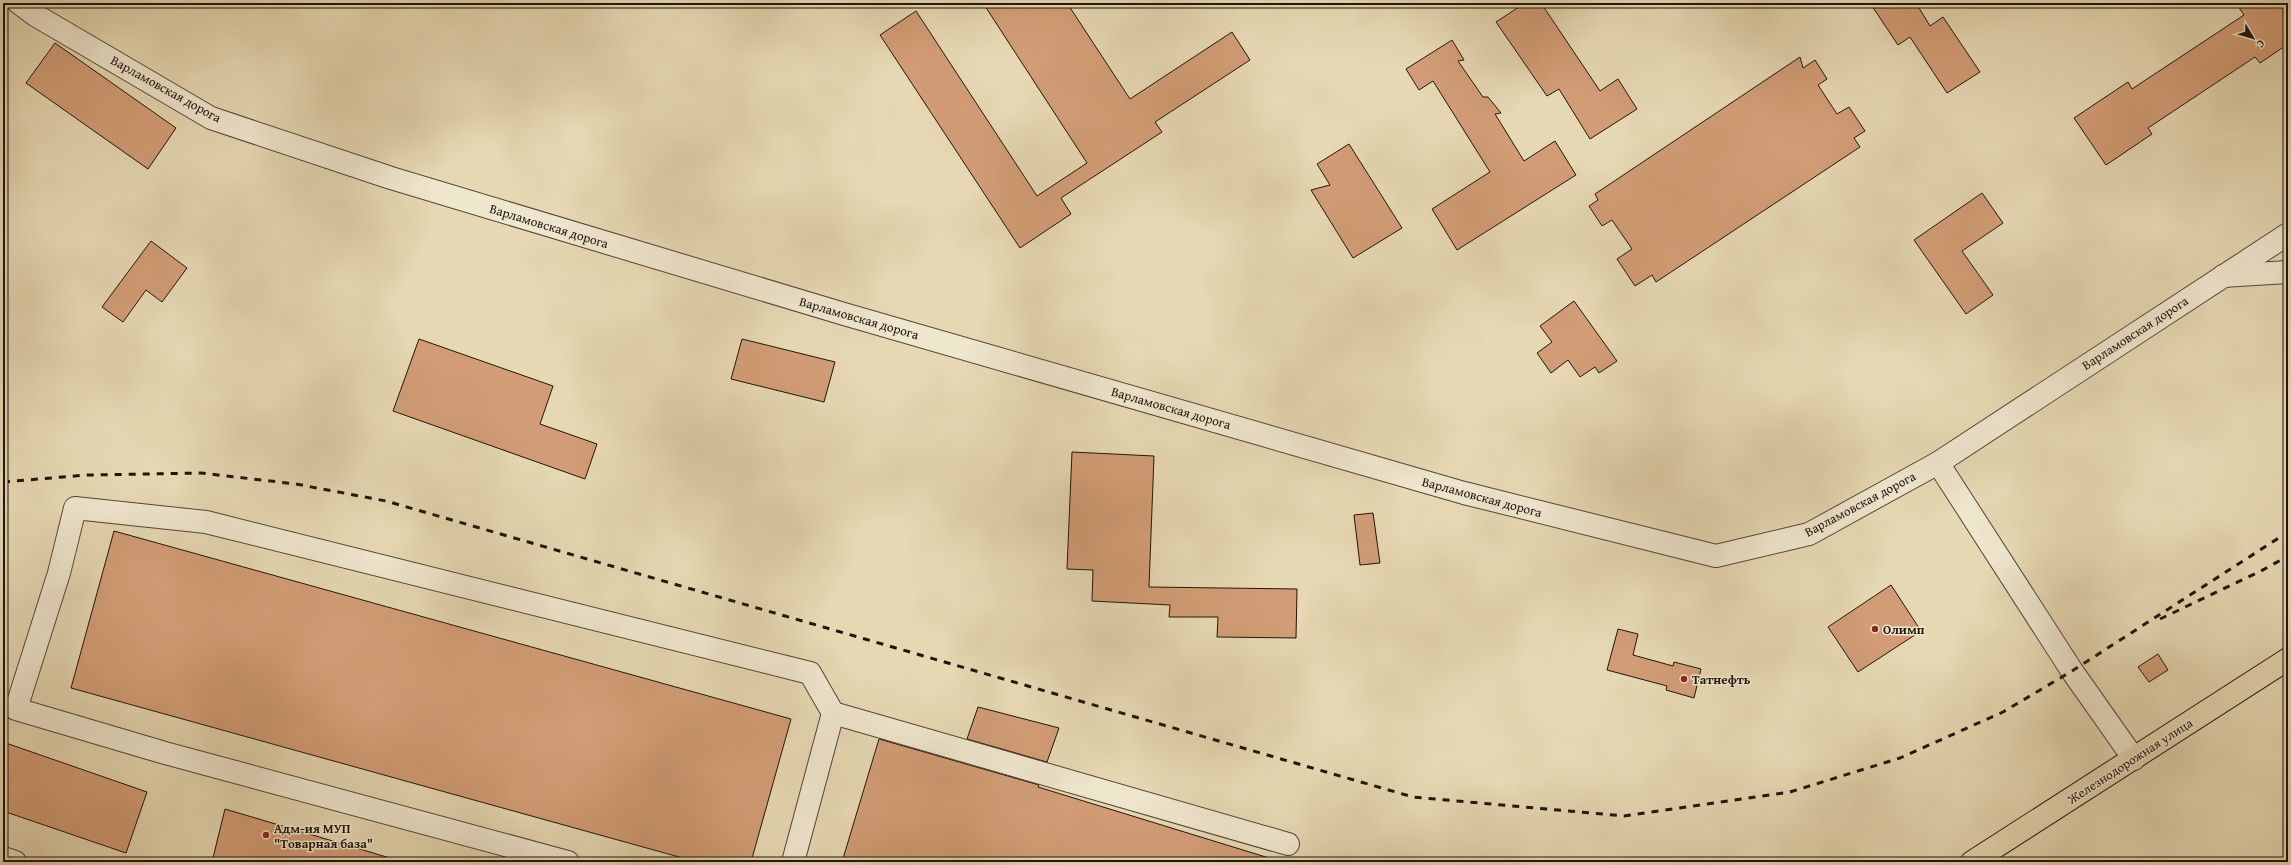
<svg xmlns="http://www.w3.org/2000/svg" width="2291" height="865" viewBox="0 0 2291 865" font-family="'Gentium Book Plus',serif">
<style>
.building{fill:#d29d76;stroke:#1f150a}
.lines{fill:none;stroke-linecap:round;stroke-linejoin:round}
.minor-casing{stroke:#514634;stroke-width:24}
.major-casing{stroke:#1f150a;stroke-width:24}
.minor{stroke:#efe6ce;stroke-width:22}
.major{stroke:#e6d8b3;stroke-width:22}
.rail{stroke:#1f150a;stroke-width:3;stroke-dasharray:7 7;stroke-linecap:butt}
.poi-dot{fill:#8f2418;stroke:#efe6ce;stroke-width:1.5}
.labels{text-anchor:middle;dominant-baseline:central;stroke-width:3;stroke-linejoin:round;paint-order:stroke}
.street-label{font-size:13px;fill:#1f150a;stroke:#efe6ce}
.poi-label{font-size:13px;font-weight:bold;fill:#1f150a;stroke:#efe6ce;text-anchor:start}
</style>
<rect width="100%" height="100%" fill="#e6d8b3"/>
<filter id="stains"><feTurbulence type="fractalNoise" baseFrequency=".005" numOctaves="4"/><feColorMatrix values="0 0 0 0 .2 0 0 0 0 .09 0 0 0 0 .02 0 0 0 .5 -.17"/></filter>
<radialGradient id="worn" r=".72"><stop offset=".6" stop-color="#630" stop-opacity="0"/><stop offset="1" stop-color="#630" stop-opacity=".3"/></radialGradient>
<g class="building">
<polygon points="983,3 1067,3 1130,99 1232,32 1250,60 1155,122 1162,132 1061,198 1071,214 1020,248 880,35 916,11 1037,196 1087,163"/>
<polygon points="1525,3 1541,3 1600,91 1618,79 1637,109 1590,139 1559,89 1547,96 1496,22"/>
<polygon points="1870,3 1916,3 1930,26 1943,17 1980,72 1947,93 1910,37 1898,45"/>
<polygon points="2236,3 2280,3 2288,16 2288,44 2260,63 2255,57 2148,128 2152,134 2106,165 2074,118 2128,82 2132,89 2244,15"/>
<polygon points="1452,40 1464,60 1458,61 1483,97 1488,97 1501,113 1495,114 1524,161 1555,141 1576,175 1457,250 1432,209 1490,172 1433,81 1419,90 1406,69"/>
<polygon points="55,43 176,128 148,169 26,83"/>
<polygon points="1800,57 1803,68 1815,60 1827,79 1818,85 1837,114 1849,107 1865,131 1854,138 1860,147 1656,282 1652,275 1635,286 1617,259 1632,249 1612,220 1602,226 1589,206 1598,200 1595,194"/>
<polygon points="1349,144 1402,228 1353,258 1311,190 1330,185 1317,164"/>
<polygon points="1982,193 2003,223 1962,251 1993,295 1966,314 1914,240"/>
<polygon points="151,241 187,268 162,302 146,290 123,322 102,307"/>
<polygon points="1574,301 1617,361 1599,373 1595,367 1580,377 1568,360 1551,373 1537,353 1552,342 1540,326"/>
<polygon points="419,339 553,386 540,424 597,444 585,479 393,411"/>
<polygon points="742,339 835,362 824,402 731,379"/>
<polygon points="1072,452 1154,456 1149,587 1297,589 1296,638 1217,637 1218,617 1169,617 1170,605 1092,601 1093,570 1067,569"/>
<polygon points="1373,513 1380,563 1360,565 1354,515"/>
<polygon points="114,531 791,719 751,862 697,862 71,688"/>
<polygon points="1891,585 1921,631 1858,672 1828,627"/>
<polygon points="1618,629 1638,634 1633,655 1673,666 1674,662 1701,669 1694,698 1666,690 1667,686 1607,670"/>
<polygon points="2158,654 2168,670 2149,682 2138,667"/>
<polygon points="978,707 1059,728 1047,762 967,739"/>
<polygon points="879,739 1039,785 1038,787 1269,858 1269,862 842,862"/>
<polygon points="3,742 147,792 126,853 3,811"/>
<polygon points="225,809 390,858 389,862 212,862"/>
</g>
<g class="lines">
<g class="minor-casing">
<g id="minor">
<polyline points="19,3 35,15 211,118 391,178 844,314 1464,493 1716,556 1809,534 1938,463 2288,234"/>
<polyline points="2223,276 2288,272"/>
<polyline points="1938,463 2072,671 2134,759"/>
<polyline points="3,858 15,862"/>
<polyline points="568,862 165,753 16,709 59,573 75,508 206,522 810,673 833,713 1288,844"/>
<polyline points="793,862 833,713"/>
</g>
</g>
<g class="major-casing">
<polyline id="major" points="1972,862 2288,659"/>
</g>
<use href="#minor" class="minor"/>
<use href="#major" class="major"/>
<g class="rail">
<polyline points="3,482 87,475 201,473 296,484 386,501 1413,797 1624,816 1790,792 1900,758 2003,712 2072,671 2288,532"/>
<polyline points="2160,619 2261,571 2288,556"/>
</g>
</g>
<g class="poi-dot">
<circle cx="1875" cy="629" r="4"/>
<circle cx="1684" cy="679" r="4"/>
<circle cx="266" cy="835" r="4"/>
</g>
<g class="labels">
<g class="street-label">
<text transform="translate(166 89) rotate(29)">Варламовская дорога</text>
<text transform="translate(549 226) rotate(17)">Варламовская дорога</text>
<text transform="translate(859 318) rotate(16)">Варламовская дорога</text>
<text transform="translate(2135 333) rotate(-33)">Варламовская дорога</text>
<text transform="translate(1171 408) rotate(16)">Варламовская дорога</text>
<text transform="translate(1482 497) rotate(15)">Варламовская дорога</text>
<text transform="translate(1860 504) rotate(-28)">Варламовская дорога</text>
<text transform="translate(2130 761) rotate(-33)">Железнодорожная улица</text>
</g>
<g class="poi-label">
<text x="1883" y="629">Олимп</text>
<text x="1692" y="679">Татнефть</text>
<text x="274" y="828">Адм-ия МУП<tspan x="274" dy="15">"Товарная база"</tspan></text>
</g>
</g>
<rect width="2291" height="865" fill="none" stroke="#e6d8b3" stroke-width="16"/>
<rect x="4" y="4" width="2283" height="857" fill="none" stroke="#1f150a" stroke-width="2"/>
<rect x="8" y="8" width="2275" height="849" fill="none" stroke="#1f150a"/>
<g transform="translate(2253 38) rotate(128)" stroke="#efe6ce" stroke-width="3" paint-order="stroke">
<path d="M0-3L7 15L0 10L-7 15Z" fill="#1f150a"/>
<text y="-6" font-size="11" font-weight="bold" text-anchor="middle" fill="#1f150a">С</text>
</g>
<rect width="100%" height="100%" filter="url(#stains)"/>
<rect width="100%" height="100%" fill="url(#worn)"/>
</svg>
